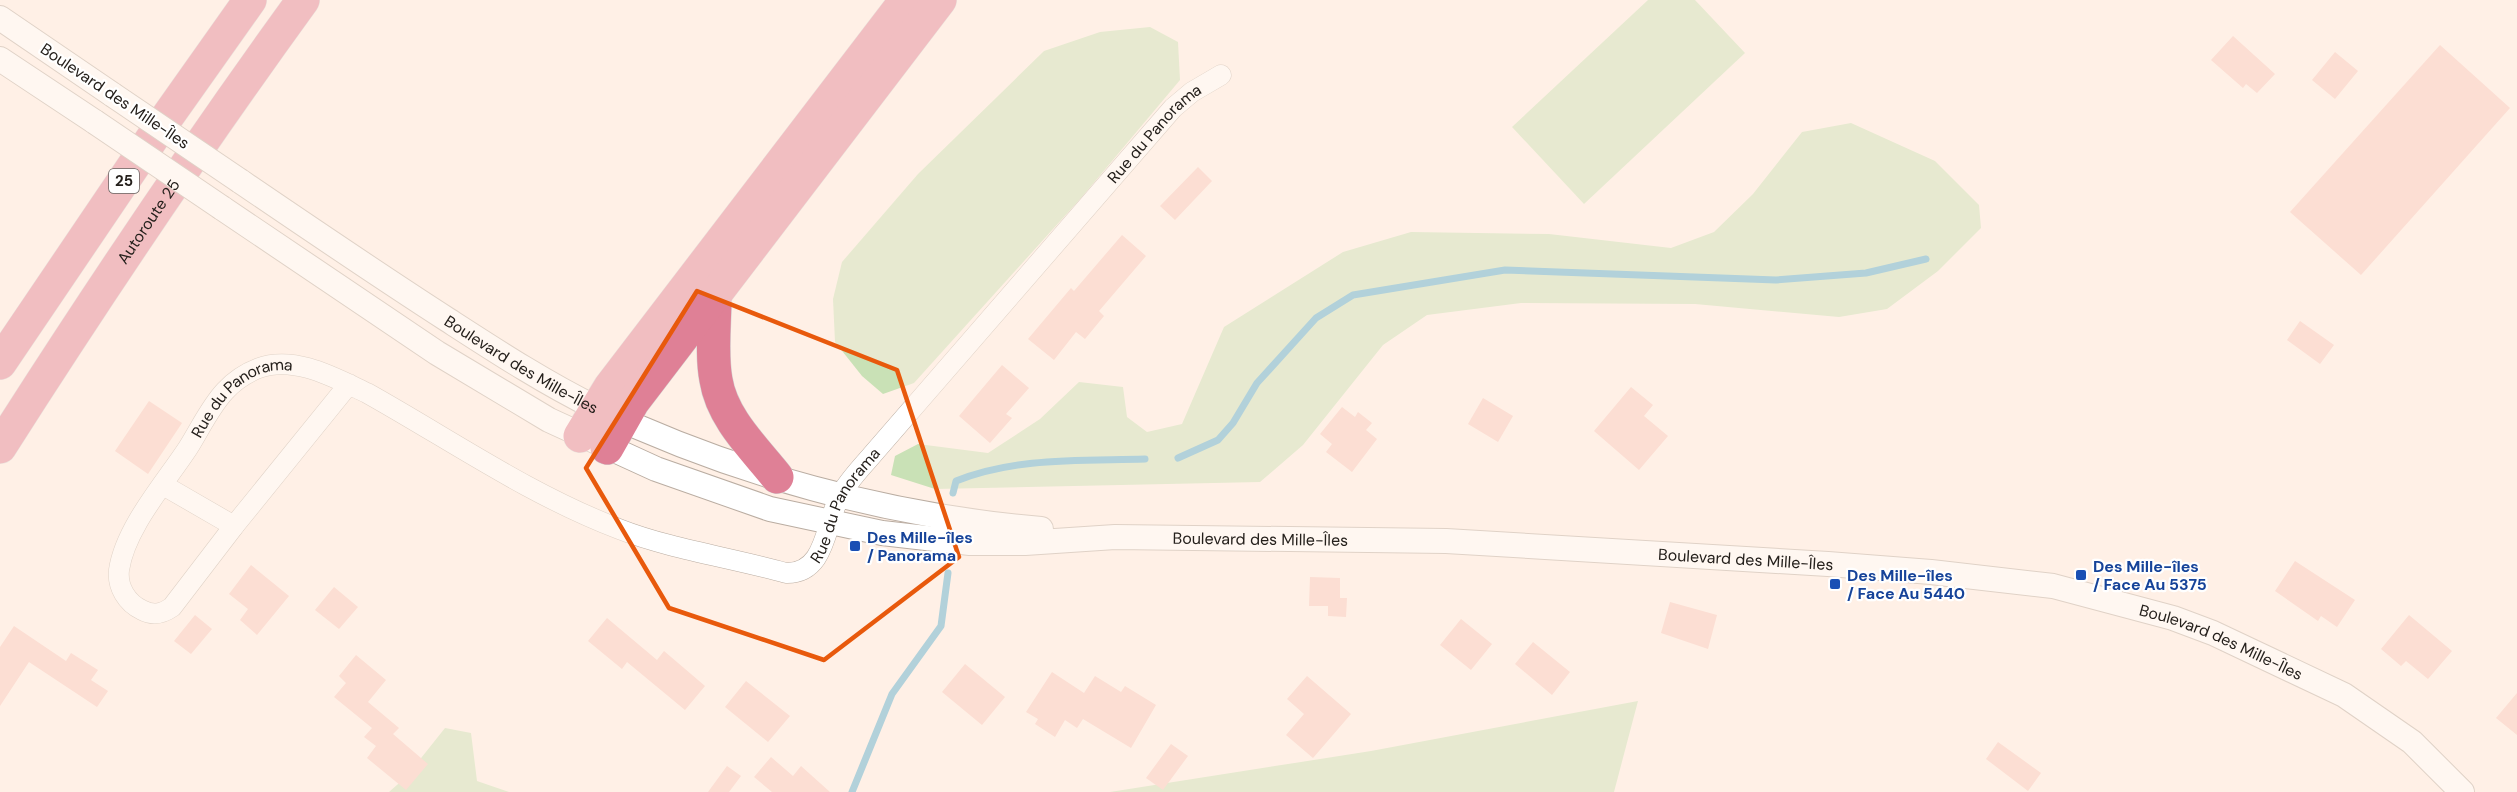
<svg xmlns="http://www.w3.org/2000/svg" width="2517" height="792" viewBox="0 0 2517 792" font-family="'DM Sans',sans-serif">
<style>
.green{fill:#c9e1b6}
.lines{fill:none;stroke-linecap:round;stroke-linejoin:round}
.stream{stroke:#54abcd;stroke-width:7}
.building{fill:#f8c7bd}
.minor-casing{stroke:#baada2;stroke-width:21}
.tertiary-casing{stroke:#baada2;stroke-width:26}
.motorway-casing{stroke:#d3d2d2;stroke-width:34}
.minor{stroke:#fff;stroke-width:20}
.tertiary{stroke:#fff;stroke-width:24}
.motorway{stroke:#df8096;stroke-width:33}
.tertiary-bridge-casing{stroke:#baada2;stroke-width:26;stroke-linecap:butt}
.tertiary-bridge{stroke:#fff;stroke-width:24}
.marked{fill:none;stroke:#e8590c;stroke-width:4.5;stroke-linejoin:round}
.transit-dot{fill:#1a4fb4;stroke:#fff;stroke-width:2}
.labels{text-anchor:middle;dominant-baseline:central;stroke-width:4.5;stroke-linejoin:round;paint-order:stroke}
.shield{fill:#fff;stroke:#666360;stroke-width:1.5}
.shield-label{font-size:15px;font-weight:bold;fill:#25201c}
.street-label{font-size:16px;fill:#25201c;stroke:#fff}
.transit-label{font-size:16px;font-weight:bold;fill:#164399;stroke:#fff;text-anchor:start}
</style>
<rect width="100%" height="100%" fill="#fff0e6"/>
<g class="green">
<polygon points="1648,0 1695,0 1745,53 1584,204 1512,127"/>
<polygon points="1150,27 1178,42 1180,80 1081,198 914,383 883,394 862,376 835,342 833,299 842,262 918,174 1044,51 1100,32"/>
<polygon points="1851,123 1935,161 1979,205 1981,228 1938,271 1887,309 1839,317 1695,304 1521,303 1427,315 1383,345 1303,445 1260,482 935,489 891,475 895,456 918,444 988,453 1040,419 1079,382 1123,387 1127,417 1147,432 1182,424 1224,327 1343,252 1411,232 1549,234 1671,248 1714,232 1753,194 1802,132"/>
<polygon points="1638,701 1614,792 1110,792 1371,751"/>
<polygon points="445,728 471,733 477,781 509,792 389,792 406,777"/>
</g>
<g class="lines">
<g class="stream">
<polyline points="1178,458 1218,440 1233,423 1257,383 1316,318 1353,295 1505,270 1776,280 1866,273 1926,259"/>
<path d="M953,493l3,-12c59,-24 126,-20 189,-22"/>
<polyline points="852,792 892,694 941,626 948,573"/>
</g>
</g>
<g class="building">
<polygon points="2233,36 2275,74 2257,93 2246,84 2243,88 2211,60"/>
<polygon points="2440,45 2510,108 2361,275 2290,212"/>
<polygon points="2335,52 2358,71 2335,99 2312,80"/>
<polygon points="1198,167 1212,181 1175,220 1160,206"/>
<polygon points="1122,235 1146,256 1099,311 1104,316 1085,339 1076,332 1054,360 1028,339 1071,288 1074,291"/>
<polygon points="2300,321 2334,345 2320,364 2287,340"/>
<polygon points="1002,365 1029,388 1006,414 1012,418 990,443 959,416"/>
<polygon points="1631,387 1653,405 1644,416 1668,436 1639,470 1594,431"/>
<polygon points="1483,398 1513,416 1498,442 1468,424"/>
<polygon points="149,401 182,423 148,474 115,451"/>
<polygon points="1342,407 1355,417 1358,412 1372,423 1366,430 1377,439 1352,472 1326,452 1332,444 1320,434"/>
<polygon points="2295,561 2355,600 2337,627 2321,616 2318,621 2275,591"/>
<polygon points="251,565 289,596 257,635 240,620 248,609 229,594"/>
<polygon points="1310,577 1340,578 1340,598 1347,598 1346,617 1328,616 1328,606 1309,606"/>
<polygon points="334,587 358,607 339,629 315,610"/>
<polygon points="1670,602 1717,615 1708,649 1661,633"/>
<polygon points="195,615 212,629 191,654 174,641"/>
<polygon points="2409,615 2452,651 2428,679 2406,661 2401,666 2381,649"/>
<polygon points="607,618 657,660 664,651 705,686 685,710 627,662 622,669 588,641"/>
<polygon points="1461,619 1492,644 1471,670 1440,645"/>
<polygon points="14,626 66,661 71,653 98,670 91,680 108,691 97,707 29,662 0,706 0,647"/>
<polygon points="1533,642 1570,672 1552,695 1515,664"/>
<polygon points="356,655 386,680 368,702 399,728 393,734 428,764 406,790 367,758 376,746 364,737 372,728 334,697 346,683 339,676"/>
<polygon points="965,664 1005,697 982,725 942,692"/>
<polygon points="1052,672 1084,693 1095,676 1121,692 1125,686 1156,705 1131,748 1083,719 1077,728 1065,720 1055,737 1035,724 1038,719 1026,712"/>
<polygon points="1307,676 1351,714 1313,758 1286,735 1304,714 1287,699"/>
<polygon points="746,681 790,716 768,742 725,707"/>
<polygon points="2517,693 2517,735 2496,718"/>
<polygon points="1998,742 2041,773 2028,791 1986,759"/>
<polygon points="1171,744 1188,756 1163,790 1146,778"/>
<polygon points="771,757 793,776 801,766 830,792 772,792 754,777"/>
<polygon points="727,766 741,776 729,792 708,792"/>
</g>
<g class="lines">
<g class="minor-casing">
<g id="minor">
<path id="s1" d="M349,384l-115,142 -62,81c-10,7 -19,9 -30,3 -15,-7 -25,-23 -23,-40 6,-42 46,-87 69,-122 12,-19 22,-41 37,-57 9,-10 21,-18 34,-23 36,-13 76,10 108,25 84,47 161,101 252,136 51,20 114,29 167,44 41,1 39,-51 54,-77 8,-15 21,-28 32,-41l301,-347 19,-16 29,-17"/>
<polyline points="163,485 234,526"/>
</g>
</g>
<g class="tertiary-casing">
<g id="tertiary">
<polyline points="0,18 113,95"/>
<polyline points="0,59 95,122"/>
<path id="s2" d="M240,181c69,47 138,94 208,139 48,31 97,63 148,88 139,66 292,108 445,121"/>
<path id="s3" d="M222,208l215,145 112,67 107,49 114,40 112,24 88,10h55l90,-6 331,4 382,23 103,8 122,14 120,32 40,15 131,62 68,47 50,50"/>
</g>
</g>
<g class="motorway-casing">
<g id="motorway">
<path d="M715,297c0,27 -4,57 1,83 6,38 38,68 61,97"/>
<polyline points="0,363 153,137 250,0"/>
<polyline points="580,436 610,387 906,0"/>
<path id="s4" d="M0,447c97,-152 197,-301 303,-447"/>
<polyline points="607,448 633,402 940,0"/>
</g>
</g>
<use href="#minor" class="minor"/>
<use href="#tertiary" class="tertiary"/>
<use href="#motorway" class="motorway"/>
<g class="tertiary-bridge-casing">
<g id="tertiary-bridge">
<polyline points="113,95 240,181"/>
<polyline points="95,122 222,208"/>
</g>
</g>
<use href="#tertiary-bridge" class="tertiary-bridge"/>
</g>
<path d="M0 0H2517V792H0ZM697,291l200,79 62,187 -135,103 -155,-52 -83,-140z" fill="#fff0e6" fill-opacity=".55" fill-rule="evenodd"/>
<path class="marked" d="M697,291l200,79 62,187 -135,103 -155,-52 -83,-140z"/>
<g class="transit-dot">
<rect x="849" y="540" width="12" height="12" rx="3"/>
<rect x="2075" y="569" width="12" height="12" rx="3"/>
<rect x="1829" y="578" width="12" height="12" rx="3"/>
</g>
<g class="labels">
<rect class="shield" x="109" y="169" width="30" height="24" rx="4.5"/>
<g class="shield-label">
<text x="124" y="181">25</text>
</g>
<g class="street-label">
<text transform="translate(115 96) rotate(34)">Boulevard des Mille-Îles</text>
<text stroke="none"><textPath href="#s1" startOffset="1772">Rue du Panorama</textPath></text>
<text stroke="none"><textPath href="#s4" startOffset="270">Autoroute 25</textPath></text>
<text stroke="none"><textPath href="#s2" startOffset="336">Boulevard des Mille-Îles</textPath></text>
<text stroke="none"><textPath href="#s1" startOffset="586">Rue du Panorama</textPath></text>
<text stroke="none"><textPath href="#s1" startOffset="1286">Rue du Panorama</textPath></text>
<text stroke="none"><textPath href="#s3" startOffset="1122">Boulevard des Mille-Îles</textPath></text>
<text stroke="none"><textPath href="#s3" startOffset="1608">Boulevard des Mille-Îles</textPath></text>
<text stroke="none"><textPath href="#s3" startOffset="2094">Boulevard des Mille-Îles</textPath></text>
</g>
<g class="transit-label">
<text x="867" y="537">Des Mille-îles<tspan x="867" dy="18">/ Panorama</tspan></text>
<text x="2093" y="566">Des Mille-îles<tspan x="2093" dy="18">/ Face Au 5375</tspan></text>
<text x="1847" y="575">Des Mille-îles<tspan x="1847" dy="18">/ Face Au 5440</tspan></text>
</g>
</g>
</svg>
